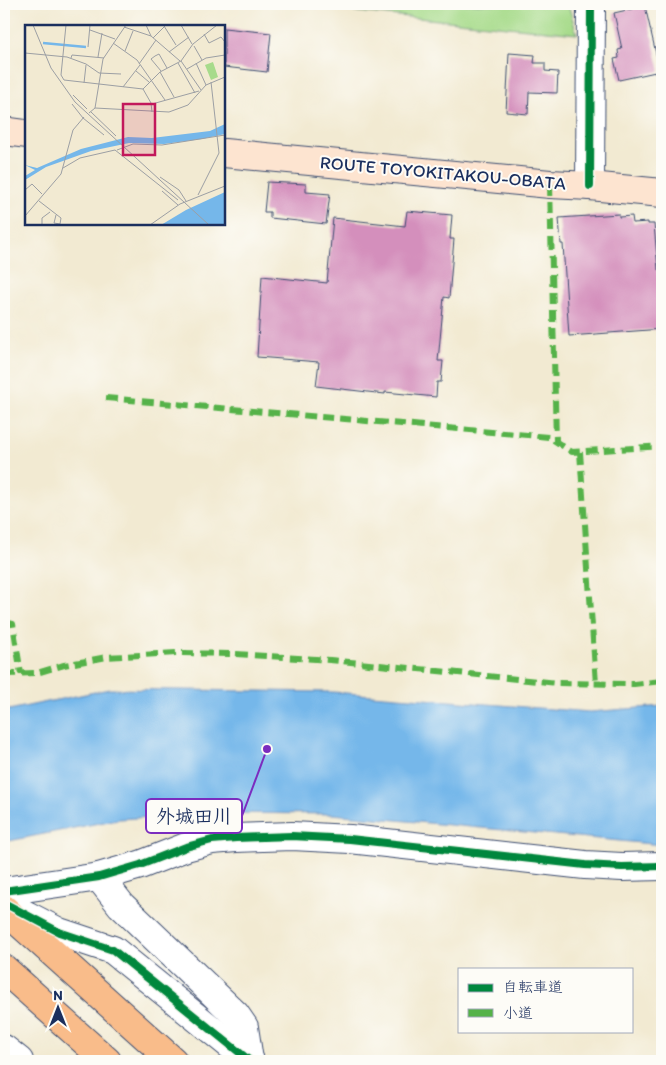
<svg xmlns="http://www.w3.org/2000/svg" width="666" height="1065" viewBox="0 0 666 1065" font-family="Itim,'Klee One',sans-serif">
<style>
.green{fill:#a7db8b;stroke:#618574}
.water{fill:#75b7ea;stroke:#4873a4}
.building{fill:#d48fbc}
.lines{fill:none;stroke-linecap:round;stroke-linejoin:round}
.minor-casing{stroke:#3b4b6f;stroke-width:30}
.secondary-casing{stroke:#3b4b6f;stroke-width:30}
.trunk-casing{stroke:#3b4b6f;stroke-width:30}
.minor{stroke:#fff;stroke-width:28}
.secondary{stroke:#fde4d0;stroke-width:28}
.trunk{stroke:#f9bc8a;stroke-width:28}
.quiet{stroke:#55b248;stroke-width:6;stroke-dasharray:12 6;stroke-linecap:butt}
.cycleway-casing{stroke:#fdfcf7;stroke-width:11}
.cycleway{stroke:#00873e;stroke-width:8}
.labels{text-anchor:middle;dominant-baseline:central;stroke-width:4;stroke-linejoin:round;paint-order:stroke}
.street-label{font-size:18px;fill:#1b2f5e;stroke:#fdfcf7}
.inset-river{fill:none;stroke:#75b7ea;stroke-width:2.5}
.inset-road{fill:none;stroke:#9c9fa4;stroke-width:1}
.view{fill:#c2185b;fill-opacity:0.15;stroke:#c2185b;stroke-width:2.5}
.inset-edge{fill:none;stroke:#1b2f5e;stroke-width:2.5}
.leader{fill:none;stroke:#7b2cbf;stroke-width:2}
.callout-dot{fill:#7b2cbf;stroke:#fdfcf7;stroke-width:2}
.callout{fill:#fdfcf7;stroke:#7b2cbf;stroke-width:2}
.callout-label{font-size:19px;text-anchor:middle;font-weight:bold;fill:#1b2f5e}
</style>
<rect width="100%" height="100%" fill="#fdfcf7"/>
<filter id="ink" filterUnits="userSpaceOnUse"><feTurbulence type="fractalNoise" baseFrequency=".02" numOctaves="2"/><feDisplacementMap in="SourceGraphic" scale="10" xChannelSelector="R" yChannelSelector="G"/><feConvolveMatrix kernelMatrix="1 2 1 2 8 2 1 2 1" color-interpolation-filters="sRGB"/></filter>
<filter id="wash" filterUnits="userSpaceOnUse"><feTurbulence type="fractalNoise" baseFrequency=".0096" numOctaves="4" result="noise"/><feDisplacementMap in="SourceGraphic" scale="20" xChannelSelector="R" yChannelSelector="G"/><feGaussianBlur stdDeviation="1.12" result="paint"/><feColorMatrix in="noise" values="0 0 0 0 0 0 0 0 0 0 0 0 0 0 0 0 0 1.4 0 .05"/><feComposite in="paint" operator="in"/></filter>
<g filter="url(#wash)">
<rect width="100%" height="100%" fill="#f2ead2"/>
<polygon class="green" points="289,4 568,4 577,34 289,5"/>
<polygon class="water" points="109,689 333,692 590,712 662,706 662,845 332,814 217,813 119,819 4,842 4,711"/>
<g id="blocks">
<g class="building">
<polygon points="645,6 660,71 619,80 614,59 619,58 618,50 622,49 614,13"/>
<polygon points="224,28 271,33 267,72 224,67"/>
<polygon points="509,53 535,55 534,63 545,63 545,71 558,72 557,93 529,92 528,114 506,112"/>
<polygon points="267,182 306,184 306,192 330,194 326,224 270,218 270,212 264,212"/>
<polygon points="407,211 452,215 450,239 454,239 449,298 444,297 438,361 443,361 441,382 437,382 436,397 385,392 385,394 316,386 319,362 257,357 262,276 327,283 333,218 405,226"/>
<polygon points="619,214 619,217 632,216 633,223 648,222 648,224 654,224 658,270 662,270 662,329 569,336 563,244 561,244 559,218"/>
</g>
</g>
</g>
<g filter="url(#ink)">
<use href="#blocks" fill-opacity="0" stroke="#3b4b6f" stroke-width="1"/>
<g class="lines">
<g class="minor-casing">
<g id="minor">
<polyline points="590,186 591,4"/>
<polyline points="99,877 121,905 235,1014 244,1027 249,1060"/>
<polyline points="4,891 99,877 140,865 186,847 212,840 236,838 292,836 350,839 585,865 622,867 662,866"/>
<polyline points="5,904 59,932 113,950 250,1061"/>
<polyline points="4,1049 19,1061"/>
</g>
</g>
<g class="secondary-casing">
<g id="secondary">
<polyline points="4,131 26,134"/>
<polyline points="224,153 550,184 590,186 662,193"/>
</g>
</g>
<g class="trunk-casing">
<g id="trunk">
<polyline points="4,909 173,1061"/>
<polyline points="4,969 107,1061"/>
</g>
</g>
<use href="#minor" class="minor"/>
<use href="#secondary" class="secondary"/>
<use href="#trunk" class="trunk"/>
<g class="quiet">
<polyline points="550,184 556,442"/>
<polyline points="106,398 549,437 572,452 662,446"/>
<polyline points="580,452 596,684"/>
<polyline points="4,622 13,624 21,674"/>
<polyline points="4,674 37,673 64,665 107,657 176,653 235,654 330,660 557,683 634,684 662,681"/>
</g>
<g class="cycleway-casing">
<g id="cycleway">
<polyline points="590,186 591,4"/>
<polyline points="4,891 99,877 140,865 186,847 212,840 236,838 292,836 350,839 585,865 622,867 662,866"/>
<polyline points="4,903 59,932 113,950 250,1061"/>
</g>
</g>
<use href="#cycleway" class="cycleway"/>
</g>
</g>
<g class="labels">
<g class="street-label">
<text transform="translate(443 173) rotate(5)">ROUTE TOYOKITAKOU-OBATA</text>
</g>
</g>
<g transform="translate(25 25)">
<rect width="200" height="200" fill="#f2ead2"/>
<path d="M188,37l5,15 -7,3 -6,-15z" fill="#a7db8b"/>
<path d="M200,99v10l-23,5 -38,5 -35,-1 -38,8 -45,16 -21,13v-4l10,-6 -10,-5 12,3 44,-19 47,-12 24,1 58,-7zM200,167v33h-64l25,-15z" fill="#75b7ea"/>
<path class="inset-river" d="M18,18l43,4"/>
<path class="inset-road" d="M8,0l18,43 24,34 134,123M41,0l-5,50 3,5 79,9M121,0l5,11 29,25M156,0l11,19M139,1l12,19M99,2l27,9M65,5l25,9M179,9l5,9 12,-6 4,5M128,13l12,-12M88,18l24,17 28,40M169,21l8,14M63,22l2,-22M100,26l8,-20M144,27l20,-15M0,28l42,4 19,7 13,9 22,1M73,32l4,-24M46,33l1,-3 32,3M156,36l20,29M153,38l17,30M171,38l10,22M114,39l17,-24M162,44l19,-11 19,-3M111,46l13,11M136,46l-10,-12 4,-3 4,-2 8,14M135,47l14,25M59,58l2,-18M98,62l17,-22M118,64l17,-17 21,-11 12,-17 24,-19M118,64l8,14 1,9M48,70l14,14M47,79l11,14 21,17M127,79l47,-13M70,83l8,-49 23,-34M66,87l25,24M64,88l6,-5 74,4 19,-7 18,-20 19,-8M92,125l16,-6 29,1 63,-10M38,143l17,-10 35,-8 63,50M135,152l19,13 7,11M0,165l7,-6 10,10M137,166l16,14M173,170l21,-42 -8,-71M14,176l22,17 -1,6 -6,-1 2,-8M0,191l36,-42 12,-44 11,-13M17,200v-7l8,-6M125,200l30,-21 45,-18"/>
<path class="view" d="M98,79h32v51h-32z"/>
<rect width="200" height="200" class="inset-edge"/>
</g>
<path class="leader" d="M267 749L242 816"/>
<circle class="callout-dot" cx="267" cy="749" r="5"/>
<rect class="callout" x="146" y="799" width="96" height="34" rx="5"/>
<g class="callout-label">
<text x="194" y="823">外城田川</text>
</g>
<rect width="666" height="1065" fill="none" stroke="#fdfcf7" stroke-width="20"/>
<rect x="458" y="968" width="175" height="65" fill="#fdfcf7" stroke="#a3aaba"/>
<rect x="468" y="984" width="25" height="8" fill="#00873e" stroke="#a3aaba"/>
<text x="503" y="992" font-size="15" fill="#1b2f5e">自転車道</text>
<rect x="468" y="1009" width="25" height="8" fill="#55b248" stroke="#a3aaba"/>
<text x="503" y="1018" font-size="15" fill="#1b2f5e">小道</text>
<g transform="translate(58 1008)" stroke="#fdfcf7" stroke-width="4" paint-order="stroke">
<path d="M0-4L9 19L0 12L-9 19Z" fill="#1b2f5e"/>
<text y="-8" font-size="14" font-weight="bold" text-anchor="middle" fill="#1b2f5e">N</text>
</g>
</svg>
